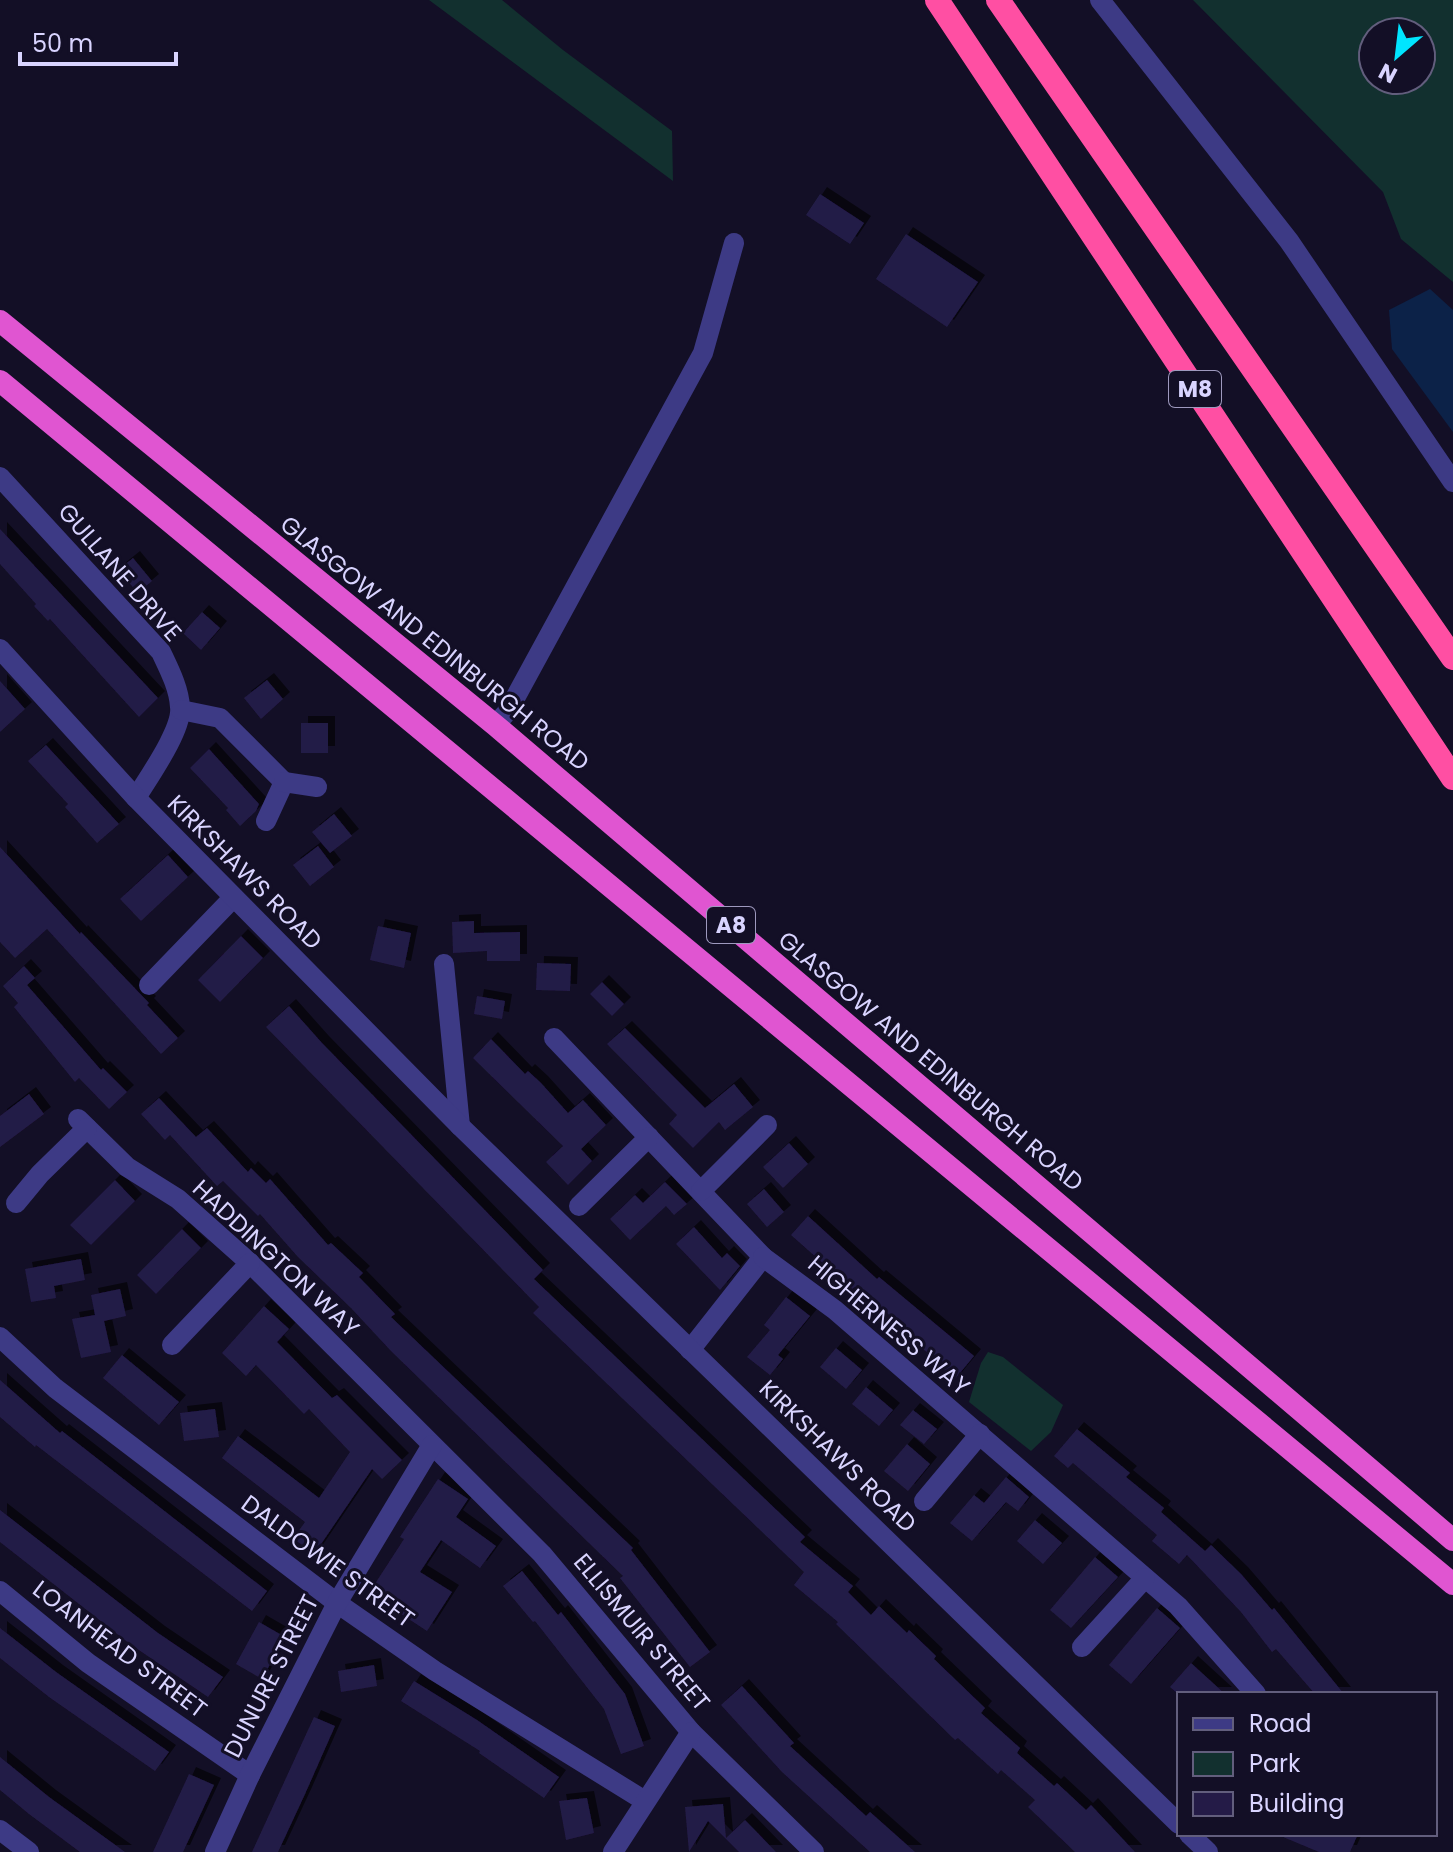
<svg xmlns="http://www.w3.org/2000/svg" width="1453" height="1852" viewBox="0 0 1453 1852" font-family="Poppins,sans-serif">
<style>
.green{fill:#12302f;fill-rule:evenodd}
.water{fill:#0c2248}
.building{fill:#241b47;filter:url(#shadow)}
.lines{fill:none;stroke-linecap:round;stroke-linejoin:round}
.minor{stroke:#3d3a85;stroke-width:20}
.tertiary{stroke:#3d3a85;stroke-width:20}
.trunk{stroke:#e055d1;stroke-width:22}
.motorway{stroke:#ff4fa3;stroke-width:24}
.labels{text-anchor:middle;dominant-baseline:central;stroke-width:6;stroke-linejoin:round;paint-order:stroke}
.shield{fill:#130f26;stroke:#9e99be;stroke-width:2}
.shield-label{font-size:22px;font-weight:bold;fill:#d9d4ff}
.street-label{font-size:24px;fill:#d9d4ff;stroke:#130f26}
</style>
<defs>
<filter id="shadow"><feDropShadow dx="7" dy="-7" stdDeviation="0" flood-color="#0009"/></filter>
</defs>
<rect width="100%" height="100%" fill="#130f26"/>
<g class="green">
<polygon points="429,0 502,0 563,50 672,131 673,181"/>
<path d="M1193,0h260v282l-52,-43 -18,-47zM1421,32v48h-48v-48z"/>
<polygon points="988,1352 1003,1357 1063,1405 1051,1432 1031,1451 969,1402 981,1363"/>
</g>
<polygon class="water" points="1430,289 1453,310 1453,432 1392,349 1389,310"/>
<g class="building">
<polygon points="820,194 864,223 850,244 806,215"/>
<polygon points="906,234 978,282 947,327 876,279"/>
<polygon points="0,529 158,698 139,717 50,619 48,621 34,606 36,604 0,564"/>
<polygon points="133,558 152,581 138,593 118,570"/>
<polygon points="202,612 220,628 201,650 183,633"/>
<polygon points="267,680 283,699 261,719 244,698"/>
<polygon points="0,681 25,709 0,732"/>
<rect x="301" y="723" width="27" height="30"/>
<polygon points="46,745 119,824 97,843 65,807 68,804 28,761"/>
<polygon points="209,749 259,804 256,811 240,826 226,810 228,808 190,768"/>
<polygon points="334,814 352,836 330,853 312,832"/>
<polygon points="318,846 334,867 310,886 293,865"/>
<polygon points="0,847 80,934 81,932 149,1003 147,1005 178,1038 161,1054 47,929 15,958 0,942"/>
<polygon points="168,855 188,877 141,921 120,899"/>
<polygon points="474,921 474,933 520,932 520,961 487,961 487,951 453,953 452,922"/>
<polygon points="378,926 411,933 404,968 370,960"/>
<polygon points="241,936 263,958 220,1002 198,980"/>
<polygon points="537,963 571,964 570,991 536,990"/>
<polygon points="24,966 35,978 27,985 101,1070 103,1068 127,1092 109,1109 79,1078 75,1082 14,1007 18,1003 3,986"/>
<polygon points="602,982 624,1004 612,1016 590,994"/>
<polygon points="477,996 505,1001 502,1019 474,1014"/>
<polygon points="289,1006 322,1043 543,1270 534,1279 805,1537 800,1542 853,1586 848,1592 871,1615 879,1606 907,1633 909,1630 936,1656 934,1659 985,1708 981,1713 1020,1748 1017,1753 1054,1786 1057,1783 1086,1810 1091,1805 1135,1852 1075,1852 1028,1807 1035,1800 1001,1770 998,1774 958,1738 955,1740 836,1624 838,1622 794,1585 804,1572 533,1313 539,1307 266,1027"/>
<polygon points="625,1028 705,1108 734,1084 753,1107 725,1130 719,1122 693,1148 669,1124 677,1115 607,1044"/>
<polygon points="491,1039 525,1074 528,1071 541,1083 568,1113 583,1100 606,1125 581,1149 592,1161 568,1185 546,1162 563,1146 473,1058"/>
<polygon points="29,1094 44,1114 0,1147 0,1116"/>
<polygon points="159,1098 196,1137 207,1128 248,1172 251,1168 266,1183 270,1179 328,1245 331,1243 363,1273 359,1277 395,1314 391,1317 633,1548 631,1550 710,1652 690,1667 620,1578 623,1576 391,1351 351,1308 298,1257 260,1214 258,1216 223,1181 217,1186 170,1135 165,1140 141,1114"/>
<polygon points="789,1143 808,1164 783,1188 763,1167"/>
<polygon points="115,1180 135,1201 91,1245 70,1225"/>
<polygon points="665,1182 687,1204 674,1215 666,1206 630,1240 610,1219 635,1195 643,1203"/>
<polygon points="764,1189 784,1212 767,1227 747,1204"/>
<polygon points="808,1216 877,1279 879,1277 974,1356 955,1379 938,1365 940,1363 900,1330 903,1326 855,1287 852,1289 791,1235"/>
<polygon points="694,1227 722,1258 727,1253 740,1266 720,1290 676,1244"/>
<polygon points="182,1229 201,1248 156,1294 137,1275"/>
<polygon points="81,1259 85,1280 54,1286 56,1298 31,1302 25,1269"/>
<polygon points="120,1289 126,1316 104,1321 111,1352 81,1358 72,1319 95,1315 91,1295"/>
<polygon points="786,1297 810,1316 778,1355 783,1359 770,1375 747,1357 770,1330 764,1325"/>
<polygon points="264,1306 289,1329 277,1342 332,1398 337,1395 402,1460 382,1479 372,1469 315,1553 293,1539 305,1522 222,1458 238,1436 319,1498 350,1452 309,1409 304,1414 256,1365 246,1376 222,1353"/>
<polygon points="836,1348 862,1370 846,1389 820,1367"/>
<polygon points="122,1355 179,1402 159,1425 103,1378"/>
<polygon points="0,1380 60,1433 62,1431 267,1591 252,1611 36,1445 35,1447 0,1417"/>
<polygon points="866,1387 893,1410 879,1426 852,1404"/>
<polygon points="215,1409 219,1437 184,1441 180,1413"/>
<polygon points="913,1410 937,1429 924,1444 900,1425"/>
<polygon points="1077,1429 1130,1473 1126,1477 1164,1508 1161,1512 1205,1551 1211,1545 1241,1574 1272,1610 1274,1608 1344,1694 1315,1694 1276,1649 1272,1652 1241,1612 1187,1555 1179,1564 1152,1541 1157,1535 1121,1504 1073,1463 1068,1468 1054,1456"/>
<polygon points="907,1444 930,1464 908,1491 884,1471"/>
<polygon points="1006,1477 1029,1497 1018,1511 1006,1502 972,1541 950,1523 974,1495 984,1503"/>
<polygon points="438,1479 468,1499 456,1517 496,1546 480,1568 441,1540 420,1572 452,1592 427,1631 369,1593 404,1539 400,1537"/>
<polygon points="0,1510 158,1633 223,1677 208,1697 130,1644 0,1542"/>
<polygon points="1035,1520 1062,1543 1043,1564 1017,1541"/>
<polygon points="1095,1557 1118,1577 1071,1628 1050,1610"/>
<polygon points="522,1571 558,1615 561,1612 625,1694 644,1746 621,1754 604,1709 535,1621 533,1622 503,1586"/>
<polygon points="1157,1608 1180,1628 1131,1684 1109,1665"/>
<polygon points="259,1622 285,1637 262,1679 236,1664"/>
<polygon points="0,1628 56,1672 169,1752 155,1771 49,1697 0,1658"/>
<polygon points="1191,1663 1225,1694 1178,1694 1170,1687"/>
<polygon points="374,1665 377,1686 341,1692 338,1671"/>
<polygon points="414,1681 477,1720 559,1777 544,1798 479,1753 480,1751 401,1701"/>
<polygon points="742,1686 794,1743 790,1746 866,1816 870,1812 915,1852 870,1852 782,1772 721,1705"/>
<polygon points="314,1717 335,1726 305,1794 278,1852 252,1852"/>
<polygon points="0,1757 49,1797 125,1852 80,1852 29,1814 0,1790"/>
<polygon points="189,1774 214,1785 183,1852 153,1852"/>
<polygon points="587,1798 594,1833 566,1840 559,1801"/>
<polygon points="723,1804 726,1838 745,1820 776,1852 739,1852 708,1821 689,1852 685,1807"/>
<polygon points="1276,1834 1358,1834 1350,1852 1319,1852"/>
</g>
<g class="lines">
<g class="minor">
<polyline points="1100,0 1289,241 1453,482"/>
<path d="M0,477l161,175c8,17 18,36 19,55 3,22 -32,71 -44,91"/>
<polyline points="181,710 220,718 284,782 266,821"/>
<polyline points="495,725 508,711 703,353 734,243"/>
<polyline points="284,782 317,787"/>
<polyline points="444,964 460,1126"/>
<polyline points="149,985 233,898"/>
<polyline points="554,1038 763,1257 690,1350"/>
<polyline points="78,1119 127,1167 178,1199 250,1263 542,1554 691,1732 814,1852"/>
<polyline points="701,1191 767,1125"/>
<polyline points="16,1203 40,1174 87,1128"/>
<polyline points="579,1206 649,1137"/>
<polyline points="763,1257 835,1310 1178,1606 1256,1694"/>
<polyline points="0,1337 55,1388 337,1603 435,1671 645,1801"/>
<polyline points="172,1345 250,1263"/>
<polyline points="924,1501 980,1434"/>
<polyline points="0,1591 88,1663 250,1775"/>
<polyline points="1082,1647 1145,1578"/>
<polyline points="0,1830 29,1852"/>
<polyline points="215,1852 250,1775 337,1603 432,1445"/>
<polyline points="613,1852 691,1732"/>
</g>
<g class="tertiary">
<polyline points="0,649 136,798 460,1126 1179,1824"/>
<polyline points="1189,1834 1208,1852"/>
</g>
<g class="trunk">
<polyline points="0,321 495,725 1453,1540"/>
<polyline points="0,381 1453,1584"/>
</g>
<g class="motorway">
<polyline points="937,0 1453,778"/>
<polyline points="998,0 1453,658"/>
</g>
</g>
<g class="labels">
<g class="shield">
<rect x="1169" y="371" width="52" height="36" rx="6"/>
<rect x="707" y="907" width="48" height="36" rx="6"/>
</g>
<g class="shield-label">
<text x="1195" y="389">M8</text>
<text x="731" y="925">A8</text>
</g>
<g class="street-label">
<text transform="translate(120 572) rotate(49)">GULLANE DRIVE</text>
<text transform="translate(435 643) rotate(39)">GLASGOW AND EDINBURGH ROAD</text>
<text transform="translate(245 872) rotate(45)">KIRKSHAWS ROAD</text>
<text transform="translate(931 1061) rotate(40)">GLASGOW AND EDINBURGH ROAD</text>
<text transform="translate(276 1258) rotate(43)">HADDINGTON WAY</text>
<text transform="translate(889 1325) rotate(40)">HIGHERNESS WAY</text>
<text transform="translate(838 1456) rotate(44)">KIRKSHAWS ROAD</text>
<text transform="translate(328 1561) rotate(36)">DALDOWIE STREET</text>
<text transform="translate(642 1632) rotate(50)">ELLISMUIR STREET</text>
<text transform="translate(120 1649) rotate(37)">LOANHEAD STREET</text>
<text transform="translate(271 1676) rotate(-63)">DUNURE STREET</text>
</g>
</g>
<rect x="1177" y="1692" width="260" height="144" fill="#130f26" stroke="#625e7d" stroke-width="2"/>
<rect x="1193" y="1718" width="40" height="12" fill="#3d3a85" stroke="#625e7d" stroke-width="2"/>
<text x="1249" y="1732" font-size="24" fill="#d9d4ff">Road</text>
<rect x="1193" y="1752" width="40" height="24" fill="#12302f" stroke="#625e7d" stroke-width="2"/>
<text x="1249" y="1772" font-size="24" fill="#d9d4ff">Park</text>
<rect x="1193" y="1792" width="40" height="24" fill="#241b47" stroke="#625e7d" stroke-width="2"/>
<text x="1249" y="1812" font-size="24" fill="#d9d4ff">Building</text>
<g transform="translate(1397 56) rotate(208)"><circle r="38" fill="#130f26" stroke="#625e7d" stroke-width="2"/>
<path d="M0-6L14 30L0 20L-14 30Z" fill="#00e5ff"/>
<text y="-12" font-size="22" font-weight="bold" text-anchor="middle" fill="#d9d4ff">N</text>
</g>
<path d="M20 52v12h156v-12" fill="none" stroke="#d9d4ff" stroke-width="4"/>
<text x="32" y="52" font-size="24" fill="#d9d4ff" stroke="#130f26" stroke-width="6" paint-order="stroke">50 m</text>
</svg>
